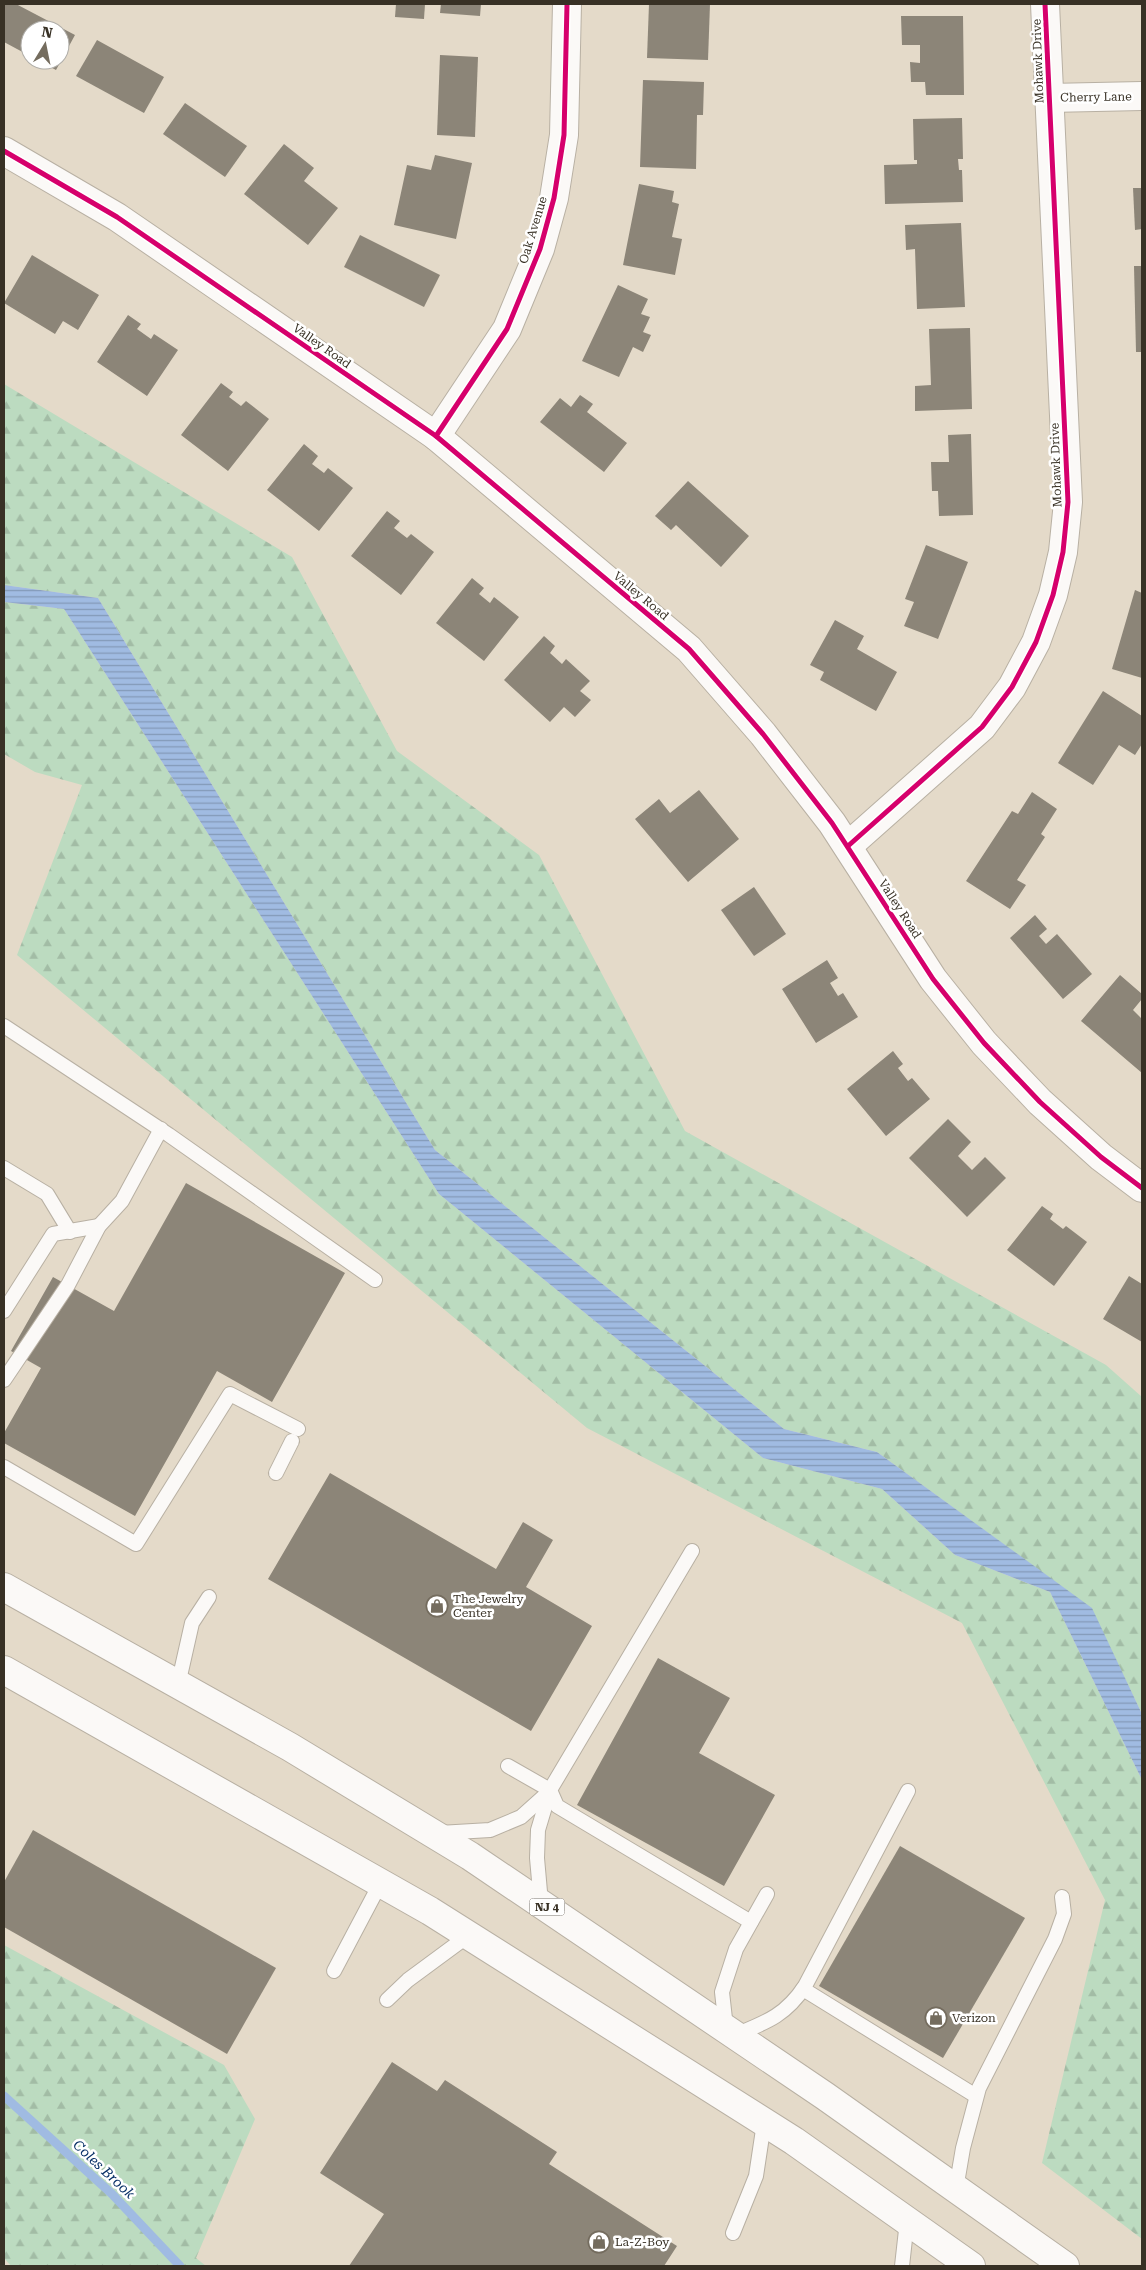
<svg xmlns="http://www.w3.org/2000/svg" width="1146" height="2270" viewBox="0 0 1146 2270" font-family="'Roboto Serif',serif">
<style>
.forest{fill:url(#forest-firs)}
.water{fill:url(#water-rules)}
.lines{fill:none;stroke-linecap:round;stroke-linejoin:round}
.stream{stroke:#a0bbe2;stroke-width:9}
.building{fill:#8c8578}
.lane-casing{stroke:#b8b0a3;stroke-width:16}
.street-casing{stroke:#b8b0a3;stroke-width:30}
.highway-casing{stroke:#b8b0a3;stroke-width:30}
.lane{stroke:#fbf9f7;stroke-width:14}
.street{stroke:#fbf9f7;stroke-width:28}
.highway{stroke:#fbf9f7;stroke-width:28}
.cycleway-casing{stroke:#fff;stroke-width:8}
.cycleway{stroke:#d6006c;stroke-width:5}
.labels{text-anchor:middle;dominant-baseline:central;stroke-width:5;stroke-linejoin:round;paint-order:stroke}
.shield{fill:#fff;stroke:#746f66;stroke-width:1}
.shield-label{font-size:11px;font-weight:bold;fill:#383125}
.street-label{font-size:12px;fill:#383125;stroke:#fff}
.poi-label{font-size:12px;fill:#383125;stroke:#fff;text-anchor:start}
.water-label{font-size:14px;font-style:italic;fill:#062e65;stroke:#fff}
</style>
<defs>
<pattern id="forest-firs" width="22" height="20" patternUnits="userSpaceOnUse" patternTransform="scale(1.25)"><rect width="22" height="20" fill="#bcdbc0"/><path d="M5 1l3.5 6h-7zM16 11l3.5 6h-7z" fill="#a2bca5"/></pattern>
<pattern id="water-rules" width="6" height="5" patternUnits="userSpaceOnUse" patternTransform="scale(1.25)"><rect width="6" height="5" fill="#a0bbe2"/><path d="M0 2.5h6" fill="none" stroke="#8399b7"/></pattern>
</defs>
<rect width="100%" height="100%" fill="#e4dac9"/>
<g class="forest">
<polygon points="4,384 292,557 397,751 539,855 685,1131 1106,1365 1142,1397 1142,1714 1091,1608 877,1452 784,1429 435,1150 98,598 4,585"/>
<polygon points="4,602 64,609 439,1194 763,1458 882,1489 955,1555 1050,1592 1142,1780 1142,2239 1042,2163 1105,1900 962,1623 587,1428 17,955 82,785 35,772 4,754"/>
<polygon points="4,1945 224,2065 255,2119 196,2258 206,2266 11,2266 4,2258"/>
</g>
<polygon class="water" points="4,585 98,598 435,1150 784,1429 877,1452 1092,1608 1142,1714 1142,1780 1050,1592 955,1555 882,1489 763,1458 439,1194 64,609 4,602"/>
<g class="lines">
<polyline class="stream" points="4,2096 112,2194 180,2266"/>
</g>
<g class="building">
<polygon points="4,4 16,4 75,35 56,70 37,60 60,60 60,30 30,30 30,56 4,42"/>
<polygon points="396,4 425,4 424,19 395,17"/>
<polygon points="441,4 481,4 480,16 440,13"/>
<polygon points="649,4 710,4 708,60 647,58"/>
<polygon points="901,16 963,16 964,95 926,95 925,82 911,82 910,62 920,63 920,45 902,45"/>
<polygon points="97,40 164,77 144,113 76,76"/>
<polygon points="440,55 478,57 475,137 437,135"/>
<polygon points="643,80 704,82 703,115 697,115 696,169 640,167"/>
<polygon points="185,103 247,146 225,177 163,134"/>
<polygon points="962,118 963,159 958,159 959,170 962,170 963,202 885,204 884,165 917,164 917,160 914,160 913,119"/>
<polygon points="284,144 314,168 304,181 338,208 308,245 244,194"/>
<polygon points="435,155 472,163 456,239 394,225 407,165 431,170"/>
<polygon points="639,184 674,191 672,202 679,204 672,237 682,239 675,275 623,265"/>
<polygon points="1133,188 1142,188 1142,229 1135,230"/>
<polygon points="961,223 965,307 917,309 915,249 906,250 905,225"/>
<polygon points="360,235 440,275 424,307 344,267"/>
<polygon points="32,255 99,295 78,330 63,321 55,334 4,303"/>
<polygon points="1134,266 1142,266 1142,352 1136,352"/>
<polygon points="618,285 648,299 641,314 650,317 643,332 651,335 643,352 633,347 619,377 582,361"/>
<polygon points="128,315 141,324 137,329 151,339 154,334 178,350 147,396 97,362"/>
<polygon points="970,328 972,409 915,411 915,386 931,385 929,329"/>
<polygon points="221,383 233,392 229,397 241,406 246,401 269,419 228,471 181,435"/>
<polygon points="580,395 593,404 587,412 627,443 604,472 540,422 560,398 571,407"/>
<polygon points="971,434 973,515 939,516 938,491 932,491 931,462 949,462 948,435"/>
<polygon points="304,444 318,456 312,464 324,473 328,468 353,488 319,531 267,490"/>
<polygon points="688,481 749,536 721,567 676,525 671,530 655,516"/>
<polygon points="387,511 400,521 394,528 407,538 411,534 434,552 401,595 351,556"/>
<polygon points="926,545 968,562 938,639 904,626 914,602 905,599"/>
<polygon points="472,578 484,588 479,594 490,603 494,597 519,617 484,661 436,623"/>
<polygon points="1135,590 1142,593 1142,678 1112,669"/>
<polygon points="835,620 864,636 857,649 897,672 876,711 820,680 824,672 810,665"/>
<polygon points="544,636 555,646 550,653 562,664 566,659 590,681 580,691 591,700 575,717 564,707 550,722 504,680"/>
<polygon points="1103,691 1142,716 1142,744 1135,755 1119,745 1093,785 1058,763"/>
<polygon points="699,790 739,839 688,882 635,819 659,799 670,813"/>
<polygon points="1032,792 1057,809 1041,834 1045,837 1017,880 1026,885 1010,909 966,881 1012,811 1018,814"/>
<polygon points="754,887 786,934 754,956 721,910"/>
<polygon points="1035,915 1047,929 1039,936 1046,944 1057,934 1092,974 1063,999 1010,938"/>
<polygon points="827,960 838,978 830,983 838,996 843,993 858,1017 816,1043 782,989"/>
<polygon points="1120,975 1142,994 1142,999 1133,1010 1142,1019 1142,1073 1081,1021"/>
<polygon points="893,1051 903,1064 898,1068 908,1081 912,1078 930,1099 886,1136 847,1089"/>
<polygon points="948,1119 971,1142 958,1156 972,1170 985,1157 1006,1178 967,1217 909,1158"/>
<polygon points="186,1183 345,1273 272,1402 217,1371 135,1516 4,1443 4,1433 41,1368 11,1351 53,1277 114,1311"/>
<polygon points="1042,1206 1053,1214 1050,1219 1063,1229 1066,1226 1087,1242 1054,1286 1007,1250"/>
<polygon points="1129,1276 1142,1284 1142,1342 1103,1319"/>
<polygon points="330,1473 496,1569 523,1522 553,1540 526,1587 592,1626 531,1731 268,1579"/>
<polygon points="658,1658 730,1698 699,1753 775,1795 724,1886 577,1805"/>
<polygon points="33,1830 276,1968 227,2054 4,1927 4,1882"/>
<polygon points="900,1846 1025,1918 943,2058 819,1986"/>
<polygon points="392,2062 437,2091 445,2080 557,2152 549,2164 677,2246 664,2266 349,2266 384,2214 320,2173"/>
</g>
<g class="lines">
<g class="lane-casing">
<g id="lane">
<polyline points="4,1026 169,1135 375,1280"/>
<polyline points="4,1168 47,1194 70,1232"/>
<polyline points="4,1311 53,1234 99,1226"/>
<polyline points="4,1380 68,1285 99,1226 122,1201 161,1129"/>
<polyline points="4,1467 136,1544 230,1394 298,1429"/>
<polyline points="276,1473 292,1441"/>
<polyline points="178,1685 192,1623 209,1597"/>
<polyline points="508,1766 550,1790 557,1806 751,1922"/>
<polyline points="439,1833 490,1830 521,1817 550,1791"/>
<polyline points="541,1903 537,1858 538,1830 550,1790 692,1551"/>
<polyline points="334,1971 380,1884"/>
<polyline points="803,1989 976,2096"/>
<polyline points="387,2000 408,1980 469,1935"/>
<polyline points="726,2028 722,1992 736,1949 767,1894"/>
<path d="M735,2035c32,-13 51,-20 70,-49l103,-195"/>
<polyline points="956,2189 963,2148 979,2088 1055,1939 1064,1914 1062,1897"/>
<polyline points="733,2233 756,2176 764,2123"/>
<polyline points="902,2266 907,2221"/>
</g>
</g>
<g class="street-casing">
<g id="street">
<polyline points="1049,98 1142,96"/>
<polyline points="4,151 117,217 436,436 689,649 763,734 832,823 933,979 984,1043 1040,1102 1101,1157 1142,1188"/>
<polyline points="436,436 507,329 540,249 554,198 564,135 567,4"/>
<polyline points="848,846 982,727 1012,687 1036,642 1053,595 1063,552 1068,502 1045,4"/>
</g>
</g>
<g class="highway-casing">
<g id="highway">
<polyline points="4,1587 290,1747 470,1856 825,2096 1065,2266"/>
<polyline points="4,1670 430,1911 794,2141 971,2266"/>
</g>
</g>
<use href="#lane" class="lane"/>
<use href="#street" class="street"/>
<use href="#highway" class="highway"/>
<g class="cycleway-casing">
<g id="cycleway">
<polyline points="4,151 117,217 436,436 689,649 763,734 832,823 933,979 984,1043 1040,1102 1101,1157 1142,1188"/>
<polyline points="436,436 507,329 540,249 554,198 564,135 567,4"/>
<polyline points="848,846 982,727 1012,687 1036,642 1053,595 1063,552 1068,502 1045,4"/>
</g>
</g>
<use href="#cycleway" class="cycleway"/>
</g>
<defs>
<g id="shop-ring" transform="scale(1.125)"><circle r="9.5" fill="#fff" stroke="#746c5e" stroke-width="1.5"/><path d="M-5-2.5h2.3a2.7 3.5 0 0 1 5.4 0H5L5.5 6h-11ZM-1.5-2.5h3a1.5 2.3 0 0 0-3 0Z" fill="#746c5e"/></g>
</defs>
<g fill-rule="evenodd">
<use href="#shop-ring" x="437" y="1606"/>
<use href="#shop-ring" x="936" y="2018"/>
<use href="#shop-ring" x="599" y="2242"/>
</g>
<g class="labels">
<rect class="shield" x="529.5" y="1898.5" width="35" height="17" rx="4"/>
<g class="shield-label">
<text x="547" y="1907">NJ 4</text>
</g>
<g class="street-label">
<text transform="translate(1038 61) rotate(-92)">Mohawk Drive</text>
<text transform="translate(1096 97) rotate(-1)">Cherry Lane</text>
<text transform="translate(533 230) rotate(-73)">Oak Avenue</text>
<text transform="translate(322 346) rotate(35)">Valley Road</text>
<text transform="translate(1056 465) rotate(-92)">Mohawk Drive</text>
<text transform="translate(641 596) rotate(40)">Valley Road</text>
<text transform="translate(900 909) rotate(57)">Valley Road</text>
</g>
<g class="poi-label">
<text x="453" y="1599">The Jewelry<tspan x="453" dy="14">Center</tspan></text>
<text x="952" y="2018">Verizon</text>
<text x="615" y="2242">La-Z-Boy</text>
</g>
<g class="water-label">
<text transform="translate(104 2169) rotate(43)">Coles Brook</text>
</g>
</g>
<rect width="1146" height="2270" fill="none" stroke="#383125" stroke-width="10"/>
<g transform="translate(45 45) rotate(10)"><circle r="24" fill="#ffffff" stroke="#afada8"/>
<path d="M0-4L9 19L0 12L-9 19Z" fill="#746c5e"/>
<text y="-8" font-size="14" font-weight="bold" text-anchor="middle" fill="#383125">N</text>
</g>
</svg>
